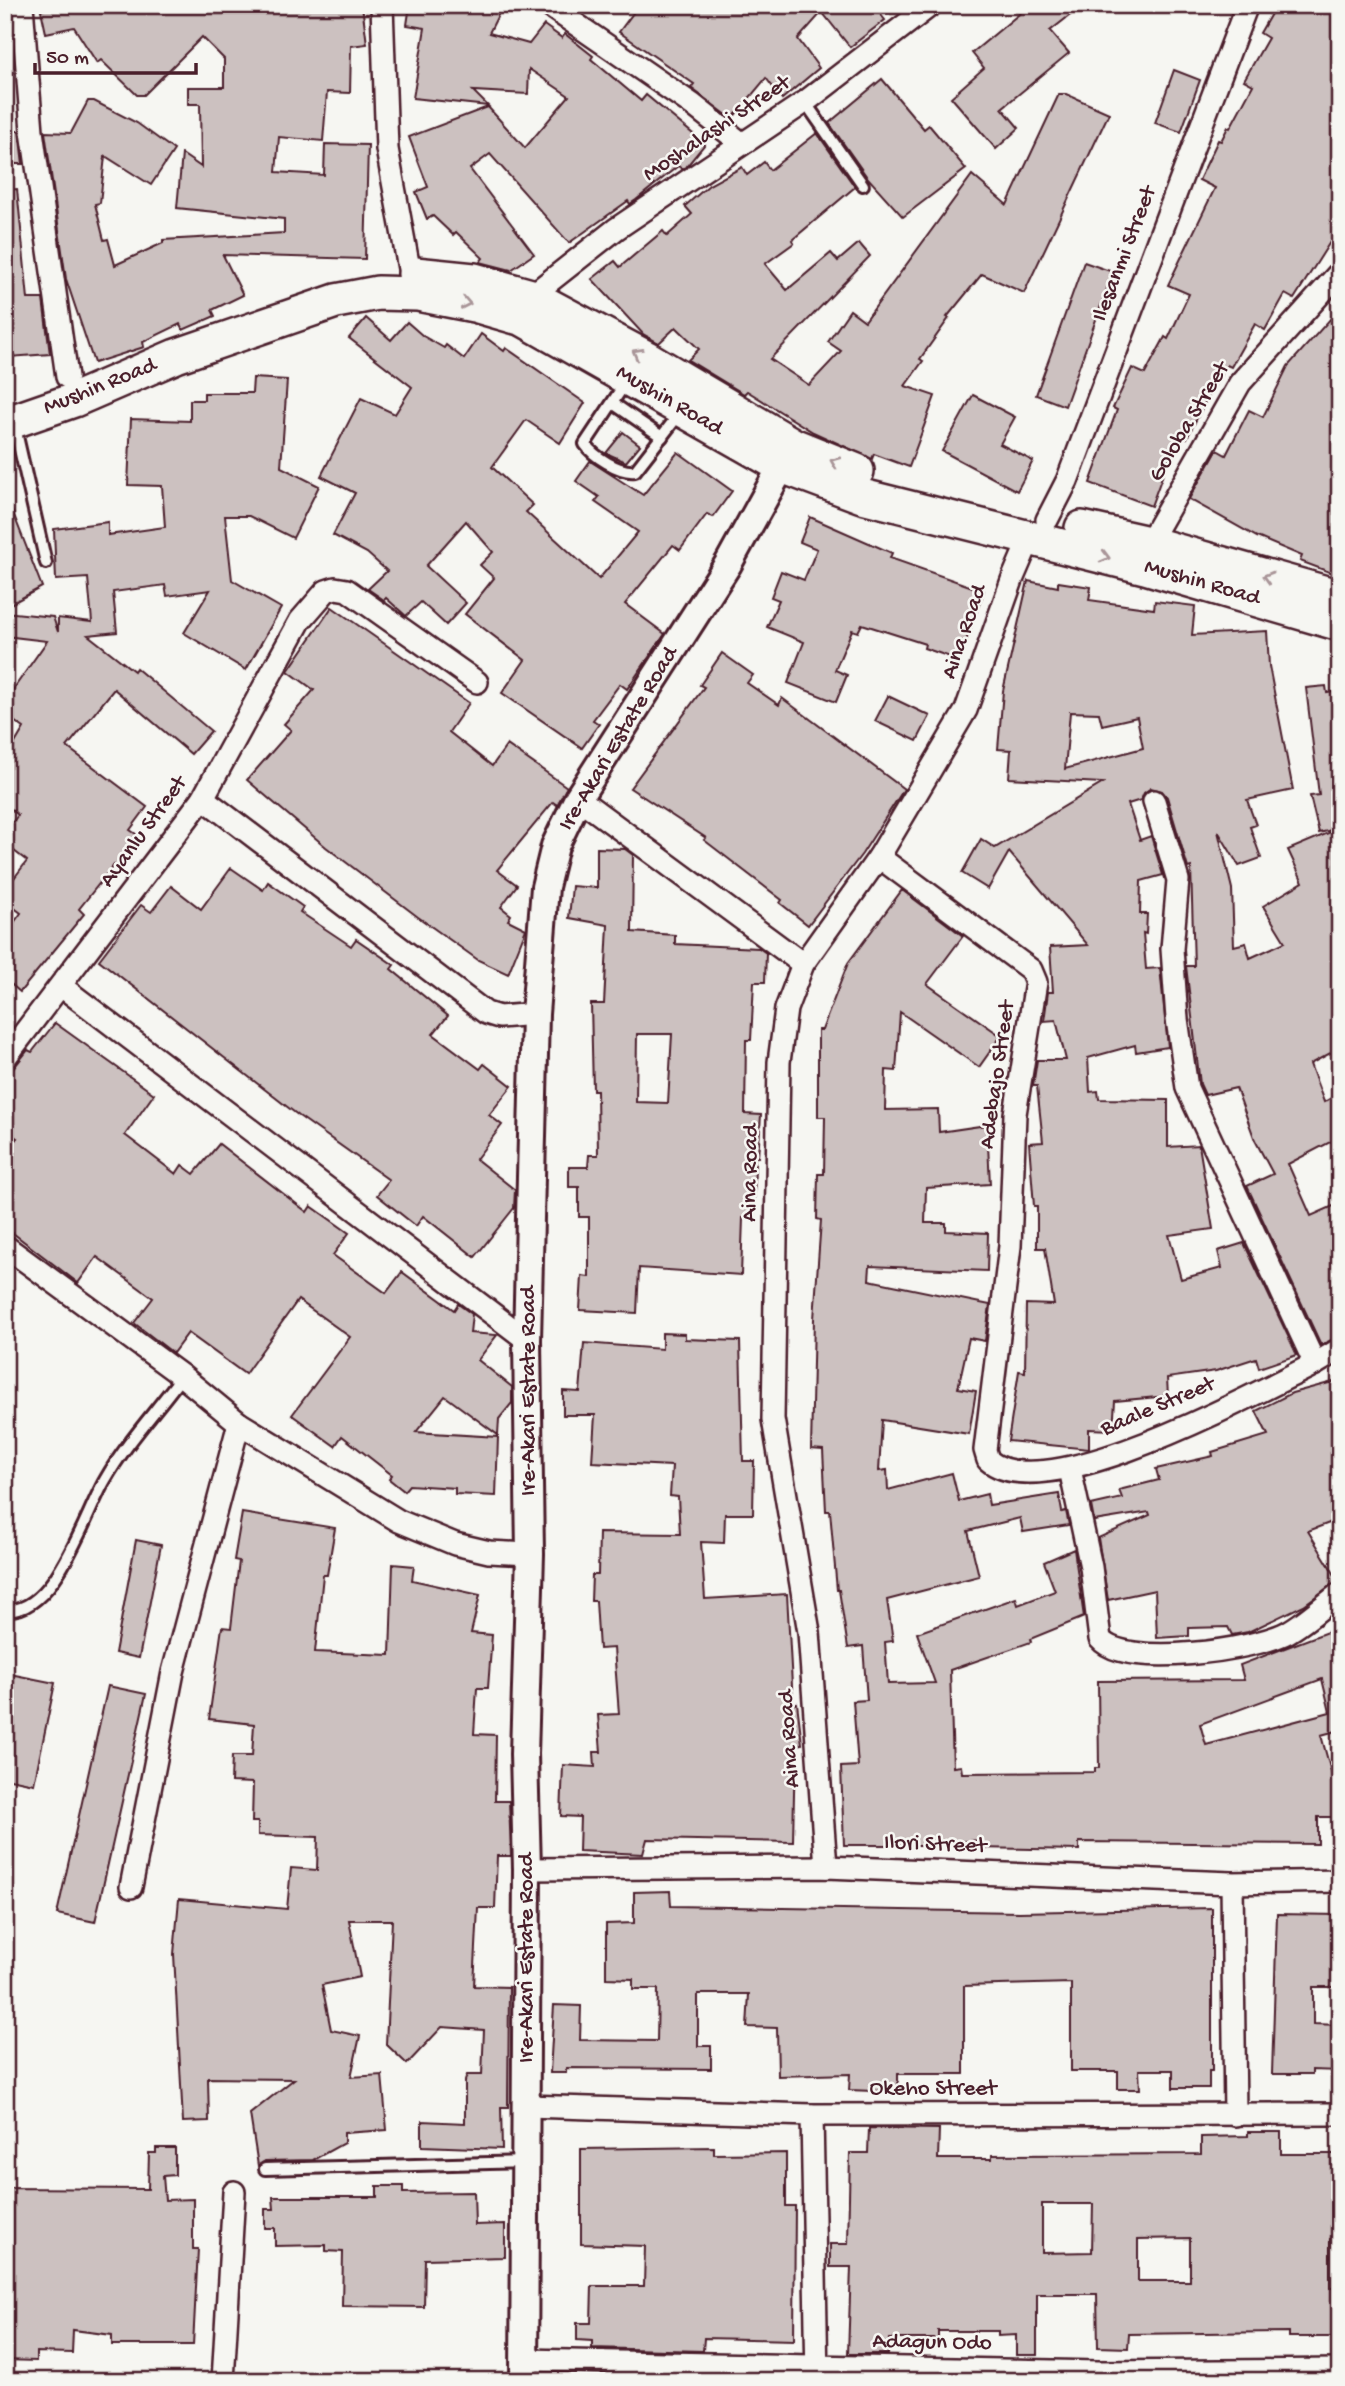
<svg xmlns="http://www.w3.org/2000/svg" width="1345" height="2386" viewBox="0 0 1345 2386" font-family="'Gochi Hand',sans-serif">
<style>
.building{fill:#ccc1c0;stroke:#4a1f2b;stroke-width:2;fill-rule:evenodd}
.lines{fill:none;stroke-linecap:round;stroke-linejoin:round}
.service-casing{stroke:#4a1f2b;stroke-width:16}
.minor-casing{stroke:#4a1f2b;stroke-width:26}
.tertiary-casing{stroke:#4a1f2b;stroke-width:32}
.primary-casing{stroke:#4a1f2b;stroke-width:38}
.service{stroke:#f6f6f2;stroke-width:10}
.minor{stroke:#f6f6f2;stroke-width:21}
.tertiary{stroke:#f6f6f2;stroke-width:26}
.primary{stroke:#f6f6f2;stroke-width:33}
.oneway{stroke:#a99598}
.labels{text-anchor:middle;dominant-baseline:central;stroke-width:5;stroke-linejoin:round;paint-order:stroke}
.street-label{font-size:23px;fill:#4a1f2b;stroke:#f6f6f2}
</style>
<rect width="100%" height="100%" fill="#f6f6f2"/>
<filter id="ink" filterUnits="userSpaceOnUse"><feTurbulence type="fractalNoise" baseFrequency=".0143" numOctaves="2"/><feDisplacementMap in="SourceGraphic" scale="14" xChannelSelector="R" yChannelSelector="G"/><feConvolveMatrix kernelMatrix="1 2 1 2 8 2 1 2 1" color-interpolation-filters="sRGB"/></filter>
<g filter="url(#ink)">
<g class="building">
<polygon points="63,5 362,5 367,44 351,46 350,93 327,92 323,141 279,137 276,172 324,175 325,144 368,145 365,259 223,255 243,295 212,310 215,316 183,330 180,324 143,342 144,347 94,363 66,279 45,132 71,133 88,101 94,101 137,123 174,150 151,185 105,156 100,203 95,204 104,240 108,239 115,265 163,243 163,240 284,233 284,219 177,208 182,154 201,167 200,104 188,104 188,87 224,87 224,59 202,37 144,95 137,95 101,60 97,63 74,27 46,33 41,10"/>
<polygon points="410,5 503,5 489,33 529,44 544,25 562,38 565,34 593,56 591,59 641,101 646,95 705,144 687,166 682,169 678,166 636,200 630,204 628,201 569,243 490,154 470,169 534,254 511,270 480,262 483,258 456,232 453,235 433,216 427,219 416,192 428,187 409,137 488,107 525,148 569,96 529,69 528,94 473,91 488,106 413,98 425,28 407,25"/>
<polygon points="639,5 873,5 885,20 850,47 822,12 798,39 819,68 782,99 766,78 732,119 691,88 694,84 619,32"/>
<polygon points="1030,5 1083,5 1050,31 1069,53 1002,108 1019,128 996,149 951,97 984,68 972,53"/>
<polygon points="1276,5 1340,5 1340,248 1330,242 1294,299 1285,294 1265,330 1255,324 1231,367 1227,365 1207,398 1187,438 1178,434 1151,506 1090,483 1117,410 1113,408 1132,368 1145,374 1165,337 1168,339 1189,294 1168,285 1215,188 1199,180 1218,140 1221,141 1228,127 1230,128 1253,85 1244,80 1268,38 1260,33"/>
<polygon points="1174,70 1200,80 1181,132 1155,123"/>
<polygon points="882,79 924,129 929,125 966,169 903,217 867,177 829,123"/>
<polygon points="1059,94 1066,94 1109,113 1024,293 982,274 947,317 949,318 920,359 923,361 905,386 935,396 909,467 874,454 872,459 813,432 747,391 744,394 688,360 699,349 676,327 659,343 643,334 592,279 615,261 620,267 663,231 667,236 692,214 685,206 709,185 742,167 747,175 764,162 770,170 817,133 855,187 792,240 794,243 765,264 787,290 831,253 838,261 859,243 870,256 770,359 809,385 841,351 828,342 850,310 865,321 972,175 1007,205"/>
<polygon points="5,131 19,131 23,164 5,164"/>
<polygon points="17,189 28,299 43,299 50,354 9,357 8,335 11,334 5,288 5,190"/>
<polygon points="1084,262 1113,272 1065,406 1036,395"/>
<polygon points="1340,308 1340,576 1300,561 1302,556 1257,537 1189,499 1217,450 1226,455 1249,410 1263,417 1288,366"/>
<polygon points="366,318 391,340 407,322 423,336 444,348 446,345 464,359 481,334 504,351 506,348 585,403 560,443 526,420 492,467 533,505 526,512 599,579 638,532 595,502 599,497 576,481 590,461 643,495 678,452 732,491 713,517 707,514 680,550 673,545 625,604 665,634 627,689 620,684 593,720 599,724 582,748 502,693 525,660 465,614 494,578 480,565 493,552 466,521 426,566 466,603 446,625 421,602 406,616 386,598 384,600 368,589 387,571 367,553 333,535 355,493 321,476 361,398 395,414 412,387 349,338"/>
<polygon points="253,378 287,380 281,467 319,486 293,538 249,516 225,516 232,580 281,608 246,670 184,633 210,590 167,596 165,585 113,592 117,632 88,635 134,671 136,668 211,731 191,754 114,689 67,747 147,807 130,830 139,836 119,868 114,865 79,909 84,914 20,992 5,979 5,935 21,913 5,901 5,890 27,861 5,844 5,832 18,815 5,804 5,760 24,728 5,715 5,701 47,641 5,636 5,612 53,617 58,632 58,618 92,622 88,578 56,580 54,529 108,522 108,535 165,527 162,486 128,485 131,419 190,421 190,400 204,400 204,393 252,393"/>
<polygon points="973,395 1015,417 1000,444 1033,461 1017,491 942,451"/>
<polygon points="623,432 640,445 626,462 606,453"/>
<polygon points="8,500 42,587 5,607 5,501"/>
<polygon points="810,517 892,553 890,558 984,591 959,660 924,648 925,644 862,624 858,632 852,630 835,670 847,675 836,702 788,683 804,642 767,627 779,600 771,597 781,571 804,580 817,549 800,542"/>
<path d="M1028,581l30,6v-5l33,5 -2,13 65,9 1,-8 40,5 -3,29 75,-4 2,35 24,124 -46,10 9,25 -6,2 11,31 -22,8 -21,-35 14,58 2,57 12,-3 4,15 35,-16 -22,-36 40,-24 -15,-32 45,-19 7,15v202l-30,16 14,38 16,-9v44l-52,27 23,52 29,-13v133l-19,9 -74,-159 26,-12 -18,-34 -19,-52 -31,7 -5,-11 -14,-118h8l-3,-99 -3,1 -21,-71 -5,-6 -11,-3 -7,5 -3,7 -13,4 12,36 11,-4 12,39 -22,6 -1,33h7l-1,20 -3,-1 3,36 14,-1 8,79 -32,5 -1,-7 -47,13 2,34 8,-1 1,8 69,1v47l31,-2 14,84 -44,6 12,44 41,-11 -4,-17 26,-8 53,112 -38,13 -3,-10 -40,13 -49,7 1,18 -53,5 -2,29 -24,-1v20l-81,-8 11,-70 6,1 1,-68 28,1 -9,-57h-8v-42h-3l-5,-63 14,-1 -6,-56h-4l4,-26h29l-10,-40 -12,1 4,-29h5l-3,-45 38,-2 -79,-93 -21,37 -26,-16 19,-34 14,9 108,-65 -94,-5 2,-28 -13,-1 5,-58zM1070,712l29,1 3,12 35,-8 6,31 -78,21z"/>
<polygon points="332,607 469,703 449,732 492,766 507,745 567,787 557,805 553,802 497,870 517,885 501,907 511,915 508,920 526,929 508,974 478,960 418,917 326,847 247,780 291,730 284,724 314,690 288,671"/>
<polygon points="722,653 753,675 747,683 779,705 782,698 904,789 862,854 808,925 780,903 782,900 704,840 706,838 630,788 704,687 700,685"/>
<polygon points="1326,686 1327,693 1340,691 1340,828 1319,833 1310,796 1319,795 1306,688"/>
<polygon points="888,696 930,716 917,741 875,721"/>
<path d="M597,848l28,1 8,6 -1,77 43,3v9l84,4 7,5 -1,29h-11l-3,58h-5l-1,74 16,1 -3,42h-3l-1,61h-11l-2,57 -102,-7 -2,45 -57,-3 2,-34 7,1v-60h-10v-30h-10v-20h19l1,-12h9l-1,-65h-4l-2,-86h13l4,-79 -39,-7 3,-32 25,2zM637,1034h35l-4,69 -32,-1z"/>
<polygon points="231,868 263,890 268,882 303,907 300,912 351,946 356,939 394,965 391,969 448,1016 433,1034 480,1069 484,1064 512,1086 489,1115 502,1125 476,1159 515,1190 514,1208 475,1257 423,1216 416,1226 377,1195 389,1180 299,1116 99,960 141,905 151,912 171,886 201,909"/>
<path d="M902,890l61,46 -36,48 74,52 -22,31 -79,-55 -4,59 -10,-1 -1,40 53,-1 1,23 48,-7 3,59 -64,4 -1,35h21v8l42,2 -1,38 -117,-5 -1,14 121,25 -5,36 -16,-3 -11,50 18,3 -7,43 -87,-14 -3,51 8,-1 1,20 64,-17 7,28 28,-7 2,11 70,-11 3,18 4,-1 3,14 -46,7 -3,-14 -52,13 11,45 -92,24 6,41 -8,1 3,42 47,-1 -18,-50 99,-35 2,7 37,-14 -11,-29 30,-13 10,68 -54,22 1,3 -81,28 3,97 8,-1 1,7 133,-1v-4h4l-1,-87 146,-1 -4,-15 95,-36 5,14v87l-19,5 12,44h7v38h-22v27l-239,-2v8l-100,-2v-8l-59,5h-76l-3,-78 17,-1 -5,-65 14,-1 -4,-54 -15,2 -9,-58h-2l-7,-79h-4l-3,-61 -12,-1 3,-130 7,-99 -4,-1 1,-45h6l1,-57h-7v-87h4l26,-67zM1322,1679l8,33 -124,33 -6,-21z"/>
<polygon points="55,1023 154,1094 125,1135 176,1174 182,1165 194,1174 219,1144 307,1212 311,1206 349,1233 333,1255 386,1293 402,1272 454,1310 458,1304 472,1314 470,1333 497,1335 478,1360 512,1387 512,1403 499,1419 498,1435 445,1396 416,1432 498,1437 496,1496 455,1494 455,1488 409,1485 404,1491 389,1479 392,1475 342,1436 335,1446 292,1415 350,1337 298,1300 245,1374 188,1333 173,1353 134,1323 153,1298 97,1257 78,1283 5,1227 5,1154 17,1138 5,1130 5,1079 28,1050 32,1052"/>
<polygon points="662,1333 685,1334 685,1339 740,1341 743,1461 754,1461 753,1514 725,1514 724,1543 701,1542 705,1599 787,1594 793,1704 797,1703 802,1744 795,1745 793,1842 647,1839 643,1854 579,1851 580,1817 561,1816 563,1765 595,1767 594,1752 601,1752 598,1715 619,1714 614,1648 599,1649 596,1601 591,1601 592,1575 598,1575 599,1533 680,1534 678,1497 670,1496 672,1466 592,1462 595,1415 563,1415 563,1391 580,1392 584,1343 662,1349"/>
<polygon points="1340,1380 1340,1519 1308,1531 1338,1580 1304,1605 1248,1632 1232,1635 1228,1627 1189,1628 1189,1636 1157,1638 1155,1590 1108,1600 1098,1538 1150,1515 1149,1512 1094,1521 1091,1505 1122,1498 1119,1490 1159,1480 1156,1469 1213,1456 1212,1452 1268,1435 1256,1411 1292,1393"/>
<polygon points="242,1513 335,1528 327,1575 323,1575 315,1652 390,1655 393,1564 414,1566 412,1580 480,1595 471,1633 492,1635 488,1688 477,1688 474,1734 496,1735 495,1801 509,1801 511,1856 497,1856 495,1908 478,1908 474,1986 509,1987 508,2107 501,2107 502,2149 422,2146 422,2121 465,2123 465,2081 467,2075 482,2075 484,2030 442,2027 407,2064 386,2044 392,1920 349,1920 360,1977 322,1985 331,2030 360,2036 351,2077 382,2075 387,2130 344,2133 344,2143 313,2160 265,2161 258,2166 250,2114 294,2079 208,2078 209,2121 183,2122 174,1954 179,1899 287,1909 291,1868 317,1870 318,1837 258,1835 258,1822 252,1822 253,1783 231,1782 232,1756 252,1756 254,1724 209,1719 222,1627 231,1628 239,1561 234,1560"/>
<polygon points="136,1540 161,1545 139,1658 115,1653"/>
<polygon points="5,1673 55,1683 34,1784 5,1778"/>
<polygon points="108,1686 146,1694 95,1922 57,1914"/>
<polygon points="670,1891 671,1906 1019,1912 1212,1908 1212,2071 1209,2071 1209,2088 1173,2088 1173,2070 1139,2070 1140,2089 1118,2089 1118,2071 1071,2071 1071,1983 964,1986 964,2074 898,2074 898,2092 849,2090 850,2074 778,2076 777,2028 747,2027 749,1994 698,1994 698,2046 711,2046 711,2069 566,2068 566,2073 550,2073 554,2005 581,2006 580,2040 657,2041 658,1989 633,1989 633,1979 606,1978 606,1924 634,1923 634,1892"/>
<polygon points="1277,1914 1340,1915 1340,1987 1313,1987 1313,2024 1340,2025 1340,2071 1312,2070 1312,2074 1272,2074"/>
<path d="M869,2128l70,1 -1,30h54v-4l209,-1v-17l47,-1v-4h33v22h59v38h-7v47h-3v49h10v49h-51v-5l-160,2 -1,14 -30,-1 -1,-53h-60v61h-21v-20l-18,1v-5h-60v8h-49l-1,15h-40l3,-87h-21v-23h18l2,-91h18zM1042,2204h51l-1,48 -50,1zM1190,2238v43h-52v-42z"/>
<polygon points="714,2147 714,2154 786,2153 786,2206 795,2206 794,2340 704,2338 703,2351 592,2348 592,2341 577,2340 577,2323 591,2323 592,2286 644,2286 645,2246 581,2244 581,2149"/>
<polygon points="156,2148 175,2148 175,2175 163,2176 165,2200 193,2199 193,2249 198,2249 193,2345 112,2345 112,2335 73,2330 72,2353 36,2352 36,2361 5,2360 5,2188 148,2189 149,2153 156,2153"/>
<polygon points="377,2186 403,2186 403,2193 474,2192 475,2225 505,2224 505,2257 425,2259 424,2307 342,2306 343,2252 326,2251 326,2245 275,2246 275,2228 265,2228 265,2209 274,2209 273,2197 377,2197"/>
</g>
<g class="lines">
<g class="service-casing">
<g id="service">
<polyline points="805,102 863,185"/>
<path d="M626,382l-41,62c8,12 34,29 50,27l45,-58"/>
<polyline points="614,404 662,437"/>
<polyline points="14,423 46,563"/>
<path d="M5,1610c50,6 80,-96 100,-130 21,-37 52,-70 77,-104"/>
<polyline points="265,2169 525,2162"/>
</g>
</g>
<g class="minor-casing">
<g id="minor">
<polyline points="22,5 32,131 67,377"/>
<polyline points="382,5 387,149 410,274"/>
<polyline points="548,5 693,105 741,143"/>
<polyline points="531,296 616,229 805,102 931,5"/>
<polyline points="1047,520 1067,481 1247,5"/>
<polyline points="1149,543 1240,383 1340,272"/>
<polyline points="203,798 486,1013 499,1017 535,1014"/>
<polyline points="578,798 803,964"/>
<polyline points="1154,801 1178,880 1172,949 1177,1019 1187,1088 1315,1364"/>
<path d="M879,857l152,113 5,12 -21,132 -5,132 -25,204 3,10c56,50 267,-67 327,-96l25,-15"/>
<polyline points="61,986 527,1340"/>
<polyline points="5,1058 203,798 300,621 326,591 335,588 347,590 477,682"/>
<polyline points="5,1246 182,1376 239,1423 399,1521 455,1544 489,1552 530,1554"/>
<path d="M1070,1469l21,98 9,72c25,30 155,11 188,-7 18,-10 35,-26 52,-39"/>
<polyline points="826,1867 809,1632 773,1419 779,1062 786,1009 803,964 879,857 966,710 1012,580 1030,538"/>
<polyline points="527,1869 826,1867 1232,1883 1340,1881"/>
<polyline points="1232,1883 1235,2115"/>
<polyline points="131,1887 173,1672 239,1423"/>
<polyline points="527,2106 812,2115 1340,2114"/>
<polyline points="812,2115 817,2379"/>
<polyline points="524,2360 1098,2372 1340,2370"/>
<polyline points="223,2381 234,2192"/>
</g>
</g>
<g class="tertiary-casing">
<polyline id="tertiary" points="524,2381 527,1869 524,1754 530,1554 527,1340 535,1014 545,887 555,846 578,798 728,564 782,466"/>
</g>
<g class="primary-casing">
<g id="primary">
<polyline points="415,274 474,280 531,296 645,357 793,445 857,471"/>
<polyline points="5,424 74,400 176,356 336,301 378,293 418,294 474,305 523,319 782,466 862,496 1145,567 1340,624"/>
<polyline points="1082,528 1149,543 1340,597"/>
</g>
</g>
<use href="#service" class="service"/>
<use href="#minor" class="minor"/>
<use href="#tertiary" class="tertiary"/>
<use href="#primary" class="primary"/>
</g>
<defs><path id="oneway-chevron" d="M-2-3.5L2.5 0L-2 3.5" fill="none" stroke-width="1.6" stroke-linecap="round" stroke-linejoin="round" transform="scale(1.75)"/></defs>
<g class="oneway">
<use href="#oneway-chevron" transform="translate(466 303) rotate(11)"/>
<use href="#oneway-chevron" transform="translate(637 353) rotate(-151)"/>
<use href="#oneway-chevron" transform="translate(835 462) rotate(-158)"/>
<use href="#oneway-chevron" transform="translate(1105 557) rotate(15)"/>
<use href="#oneway-chevron" transform="translate(1268 577) rotate(-164)"/>
</g>
</g>
<g class="labels">
<g class="street-label">
<text transform="translate(717 129) rotate(-34)">Moshalashi Street</text>
<text transform="translate(1125 254) rotate(-69)">Ilesanmi Street</text>
<text transform="translate(100 387) rotate(-22)">Mushin Road</text>
<text transform="translate(669 401) rotate(30)">Mushin Road</text>
<text transform="translate(1190 422) rotate(-59)">Goloba Street</text>
<text transform="translate(1202 583) rotate(16)">Mushin Road</text>
<text transform="translate(965 632) rotate(-71)">Aina Road</text>
<text transform="translate(619 739) rotate(-59)">Ire-Akari Estate Road</text>
<text transform="translate(144 832) rotate(-54)">Ayanlu Street</text>
<text transform="translate(998 1075) rotate(-82)">Adebajo Street</text>
<text transform="translate(751 1173) rotate(-89)">Aina Road</text>
<text transform="translate(529 1391) rotate(-90)">Ire-Akari Estate Road</text>
<text transform="translate(1158 1407) rotate(-23)">Baale Street</text>
<text transform="translate(790 1739) rotate(-94)">Aina Road</text>
<text transform="translate(935 1845) rotate(2)">Ilori Street</text>
<text transform="translate(527 1958) rotate(-90)">Ire-Akari Estate Road</text>
<text x="933" y="2089">Okeho Street</text>
<text transform="translate(932 2343) rotate(1)">Adagun Odo</text>
</g>
</g>
<rect width="1345" height="2386" fill="none" stroke="#f6f6f2" stroke-width="28"/>
<rect x="14" y="14" width="1317" height="2358" fill="none" stroke="#4a1f2b" stroke-width="2.5" filter="url(#ink)"/>
<path d="M35 63v10h161v-10" fill="none" stroke="#4a1f2b" stroke-width="3.5"/>
<text x="46" y="63" font-size="21" fill="#4a1f2b" stroke="#f6f6f2" stroke-width="5" paint-order="stroke">50 m</text>
</svg>
